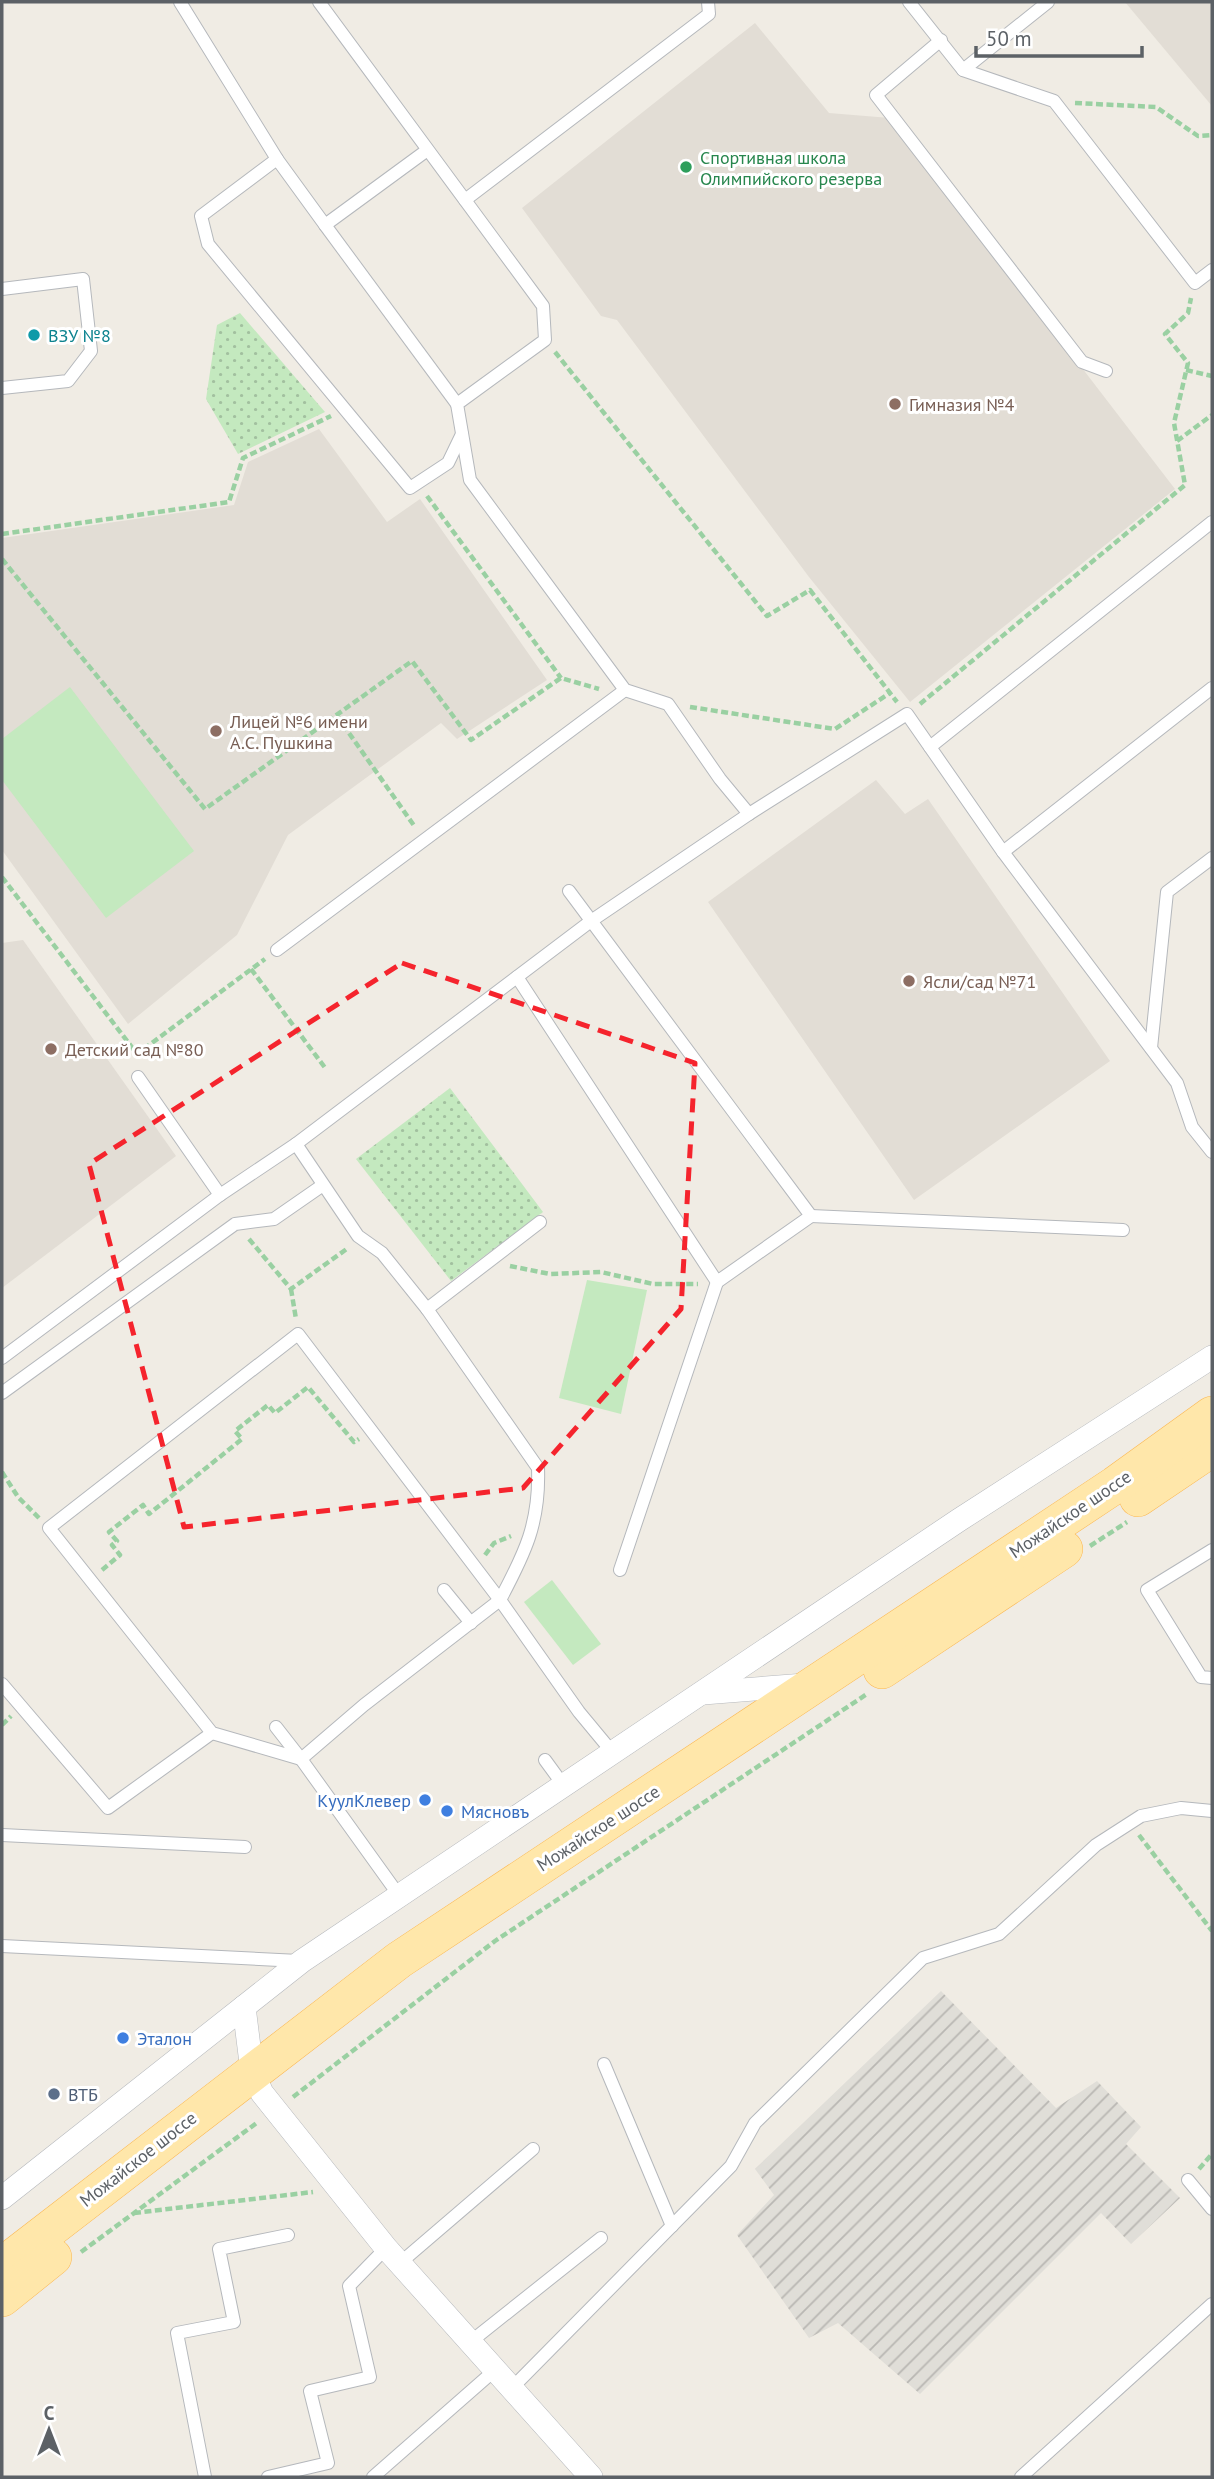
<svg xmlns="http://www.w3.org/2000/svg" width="1214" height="2479" viewBox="0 0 1214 2479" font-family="'PT Sans',sans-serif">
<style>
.industrial{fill:url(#industrial-furrows)}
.education{fill:#e2ddd5}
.green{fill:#c4e9bf}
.park{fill:url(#park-dots)}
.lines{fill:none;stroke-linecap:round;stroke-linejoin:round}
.lane-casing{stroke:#b5b8bc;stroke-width:14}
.street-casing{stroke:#b5b8bc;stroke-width:24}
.primary-casing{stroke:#fbb751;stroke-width:38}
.path{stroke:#9ad0a2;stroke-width:4.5;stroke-dasharray:7 3.5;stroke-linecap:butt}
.lane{stroke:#fff;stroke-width:12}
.street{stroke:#fff;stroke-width:23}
.primary{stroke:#ffe7aa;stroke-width:37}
.marked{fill:none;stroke:#f5242d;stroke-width:5;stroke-dasharray:14 9;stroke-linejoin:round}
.leisure-dot{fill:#2e9e5b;stroke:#fff;stroke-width:2.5}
.culture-dot{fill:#0f9aa8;stroke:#fff;stroke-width:2.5}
.education-dot{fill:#8d6e63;stroke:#fff;stroke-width:2.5}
.shop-dot{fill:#3f7fe0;stroke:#fff;stroke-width:2.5}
.service-dot{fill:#5c6f8a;stroke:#fff;stroke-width:2.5}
.labels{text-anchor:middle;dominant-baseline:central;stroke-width:6;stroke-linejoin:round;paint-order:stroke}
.leisure-label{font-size:18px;fill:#27864d;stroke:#fff;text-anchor:start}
.culture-label{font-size:18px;fill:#0d838f;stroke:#fff;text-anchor:start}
.education-label{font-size:18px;fill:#785e54;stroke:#fff;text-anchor:start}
.street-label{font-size:18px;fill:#5c6166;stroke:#fff}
.shop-label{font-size:18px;fill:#366cbe;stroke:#fff;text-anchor:start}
.service-label{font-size:18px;fill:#4e5e75;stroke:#fff;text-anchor:start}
</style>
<defs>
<pattern id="industrial-furrows" width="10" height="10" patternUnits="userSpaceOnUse" patternTransform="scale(1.75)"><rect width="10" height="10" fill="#e0ded8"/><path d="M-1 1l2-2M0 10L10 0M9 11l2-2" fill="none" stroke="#b9b7b3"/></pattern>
<pattern id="park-dots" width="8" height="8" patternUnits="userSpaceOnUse" patternTransform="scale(1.75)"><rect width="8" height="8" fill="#c4e9bf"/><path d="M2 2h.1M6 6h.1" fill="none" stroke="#a2c09f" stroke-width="1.8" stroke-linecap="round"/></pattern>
</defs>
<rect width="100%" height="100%" fill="#f0ece4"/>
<polygon class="industrial" points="941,1991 1056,2108 1097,2081 1141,2127 1126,2144 1180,2198 1131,2244 1101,2213 920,2394 838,2323 809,2338 737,2235 774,2195 755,2169"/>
<g class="education">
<polygon points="1125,2 1212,2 1212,106"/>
<polygon points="755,23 829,113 890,118 1175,489 910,702 809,577 617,320 601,316 522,208"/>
<polygon points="319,429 387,522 420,499 547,680 457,739 441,723 288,835 237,935 128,1024 2,850 2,538 234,505 248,462"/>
<polygon points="876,780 905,814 928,799 1110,1061 914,1200 708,902"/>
<polygon points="23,940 176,1156 2,1288 2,943"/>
</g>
<g class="green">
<polygon points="70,687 194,851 106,918 2,780 2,739"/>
<polygon points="587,1280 647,1290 621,1414 559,1398"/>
<polygon points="552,1580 601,1644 573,1665 524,1602"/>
</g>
<g class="park">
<polygon points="240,313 325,412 238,454 206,399 217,325"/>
<polygon points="450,1088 543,1212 451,1281 356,1159"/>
</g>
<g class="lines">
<g class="lane-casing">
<g id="lane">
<polyline points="180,2 277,159"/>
<polyline points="319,2 543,306 545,340 457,404 470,480 625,690 668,704 720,779 749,814"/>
<polyline points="909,2 963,70 1054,101 1195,283 1212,270"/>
<polyline points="941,40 876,95 1082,362 1106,371"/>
<polyline points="963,70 1048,2"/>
<polyline points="426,151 325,225 277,159 201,216 208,244 410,488 448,463 462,434"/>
<polyline points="465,200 709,14 708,2"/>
<polyline points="325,225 457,404"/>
<polyline points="2,289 83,279 91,351 68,381 2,388"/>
<polyline points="930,747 1212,522"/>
<polyline points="1003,852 1212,688"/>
<polyline points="277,950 625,690"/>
<polyline points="517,977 717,1282 811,1216 569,891"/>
<polyline points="1151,1048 1167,892 1212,858"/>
<polyline points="138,1077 220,1195"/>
<polyline points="296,1144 358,1236 382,1253 427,1309"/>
<polyline points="811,1216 1123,1230"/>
<polyline points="2,1358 220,1195 296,1144 591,921 749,814 907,714 1003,852 1177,1083 1192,1127 1212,1152"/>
<polyline points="2,1393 235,1224 274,1219 323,1185"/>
<polyline points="1212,1550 1147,1590 1201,1677 1212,1678"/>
<polyline points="620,1570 717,1282"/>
<polyline points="444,1590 471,1623"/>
<polyline points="2,1684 108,1808 212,1733"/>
<polyline points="276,1727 301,1759"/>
<path d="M301,1759l-89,-26 -163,-205 249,-194 202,266c25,-47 40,-77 38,-132l-111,-159 113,-87"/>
<polyline points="545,1760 564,1786"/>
<polyline points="2,1835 245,1847"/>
<polyline points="398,1894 301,1759 364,1705 500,1600 579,1712 613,1753"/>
<polyline points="2,1946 299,1961"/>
<polyline points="604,2064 672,2226"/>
<polyline points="1188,2180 1212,2209"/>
<polyline points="400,2263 533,2149"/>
<polyline points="469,2343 601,2238"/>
<polyline points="512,2388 731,2166 755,2123 923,1958 999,1934 1096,1845 1141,1816 1181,1808 1212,1811"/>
<polyline points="205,2477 177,2333 234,2322 219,2249 288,2235"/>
<polyline points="268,2477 328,2463 310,2391 370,2377 349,2286 386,2248"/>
<polyline points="373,2477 495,2370"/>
<polyline points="1021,2477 1212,2304"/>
</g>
</g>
<g class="street-casing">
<g id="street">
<polyline points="703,1693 805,1685"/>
<polyline points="244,2007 252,2071 262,2093 386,2248 591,2477"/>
<polyline points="2,2198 302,1961 959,1520 1212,1357"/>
</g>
</g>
<g class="primary-casing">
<g id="primary">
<polyline points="1138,1498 1212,1448"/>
<polyline points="882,1670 1064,1549"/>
<polyline points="2,2266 399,1960 1115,1485 1212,1415"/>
<polyline points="2,2298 53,2257"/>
</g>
</g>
<g class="path">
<polyline points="1075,103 1156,107 1198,136 1212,135"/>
<polyline points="555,352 767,616 810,590 897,702"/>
<polyline points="1186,370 1212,376"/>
<polyline points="1177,441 1212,415"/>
<polyline points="427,496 561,678"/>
<polyline points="2,534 229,502 243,458 331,416"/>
<polyline points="2,559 205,809 412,661 471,740 561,678 599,689"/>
<polyline points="920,704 1185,485 1174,423 1188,363 1165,334 1188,313 1191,298"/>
<polyline points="690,707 835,729 890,693"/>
<polyline points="337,716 415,827"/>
<polyline points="2,877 137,1054 265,959"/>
<polyline points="251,969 326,1069"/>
<polyline points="249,1239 291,1289 348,1248"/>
<polyline points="510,1266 550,1274 601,1272 653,1284 698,1284"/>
<polyline points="291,1289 296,1319"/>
<polyline points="2,1472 18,1497 39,1518"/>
<polyline points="1090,1546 1127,1522"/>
<polyline points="485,1555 494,1543 511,1536"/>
<polyline points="102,1570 120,1555 112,1545 117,1541 109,1532 143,1505 149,1514 242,1439 235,1431 268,1405 275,1413 308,1387 354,1442 359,1439"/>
<polyline points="2,1725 11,1716"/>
<polyline points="1139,1835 1212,1931"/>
<polyline points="293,2097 495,1941 867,1694"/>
<polyline points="1199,2169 1212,2154"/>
<polyline points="134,2213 313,2192"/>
<polyline points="81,2252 258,2122"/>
</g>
<use href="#lane" class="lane"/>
<use href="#street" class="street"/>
<use href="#primary" class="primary"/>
</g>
<path class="marked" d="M402,963l293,100 -14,246 -158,179 -339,39 -95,-363z"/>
<circle class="leisure-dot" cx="686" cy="167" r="7"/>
<circle class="culture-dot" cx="34" cy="335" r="7"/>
<g class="education-dot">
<circle cx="895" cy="404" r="7"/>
<circle cx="216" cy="731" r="7"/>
<circle cx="909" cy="981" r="7"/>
<circle cx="51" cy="1049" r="7"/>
</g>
<g class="shop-dot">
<circle cx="425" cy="1800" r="7"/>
<circle cx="447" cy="1811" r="7"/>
<circle cx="123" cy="2038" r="7"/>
</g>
<circle class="service-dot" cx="54" cy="2094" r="7"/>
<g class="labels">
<g class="leisure-label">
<text x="700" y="157">Спортивная школа<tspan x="700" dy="21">Олимпийского резерва</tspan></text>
</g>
<g class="culture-label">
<text x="48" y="335">ВЗУ №8</text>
</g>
<g class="education-label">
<text x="909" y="404">Гимназия №4</text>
<text x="230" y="721">Лицей №6 имени<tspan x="230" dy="21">А.С. Пушкина</tspan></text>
<text x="923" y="981">Ясли/сад №71</text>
<text x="65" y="1049">Детский сад №80</text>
</g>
<g class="street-label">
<text transform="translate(1070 1514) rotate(-34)">Можайское шоссе</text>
<text transform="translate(598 1828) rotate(-33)">Можайское шоссе</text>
<text transform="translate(138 2159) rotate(-38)">Можайское шоссе</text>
</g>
<g class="shop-label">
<text x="411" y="1800" text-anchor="end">КуулКлевер</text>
<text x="461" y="1811">Мясновъ</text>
<text x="137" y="2038">Эталон</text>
</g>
<g class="service-label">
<text x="68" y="2094">ВТБ</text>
</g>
</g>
<rect width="1214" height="2479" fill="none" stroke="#5c6166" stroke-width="7"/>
<g transform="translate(49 2430)" stroke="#ffffff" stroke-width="5" paint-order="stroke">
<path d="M0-5L12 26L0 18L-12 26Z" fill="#5c6166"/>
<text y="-10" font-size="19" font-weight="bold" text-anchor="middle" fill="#5c6166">С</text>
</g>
<path d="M976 46v10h166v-10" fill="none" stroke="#5c6166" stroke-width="3.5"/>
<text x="986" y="46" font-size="21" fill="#5c6166" stroke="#ffffff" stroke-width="5" paint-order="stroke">50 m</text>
</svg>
